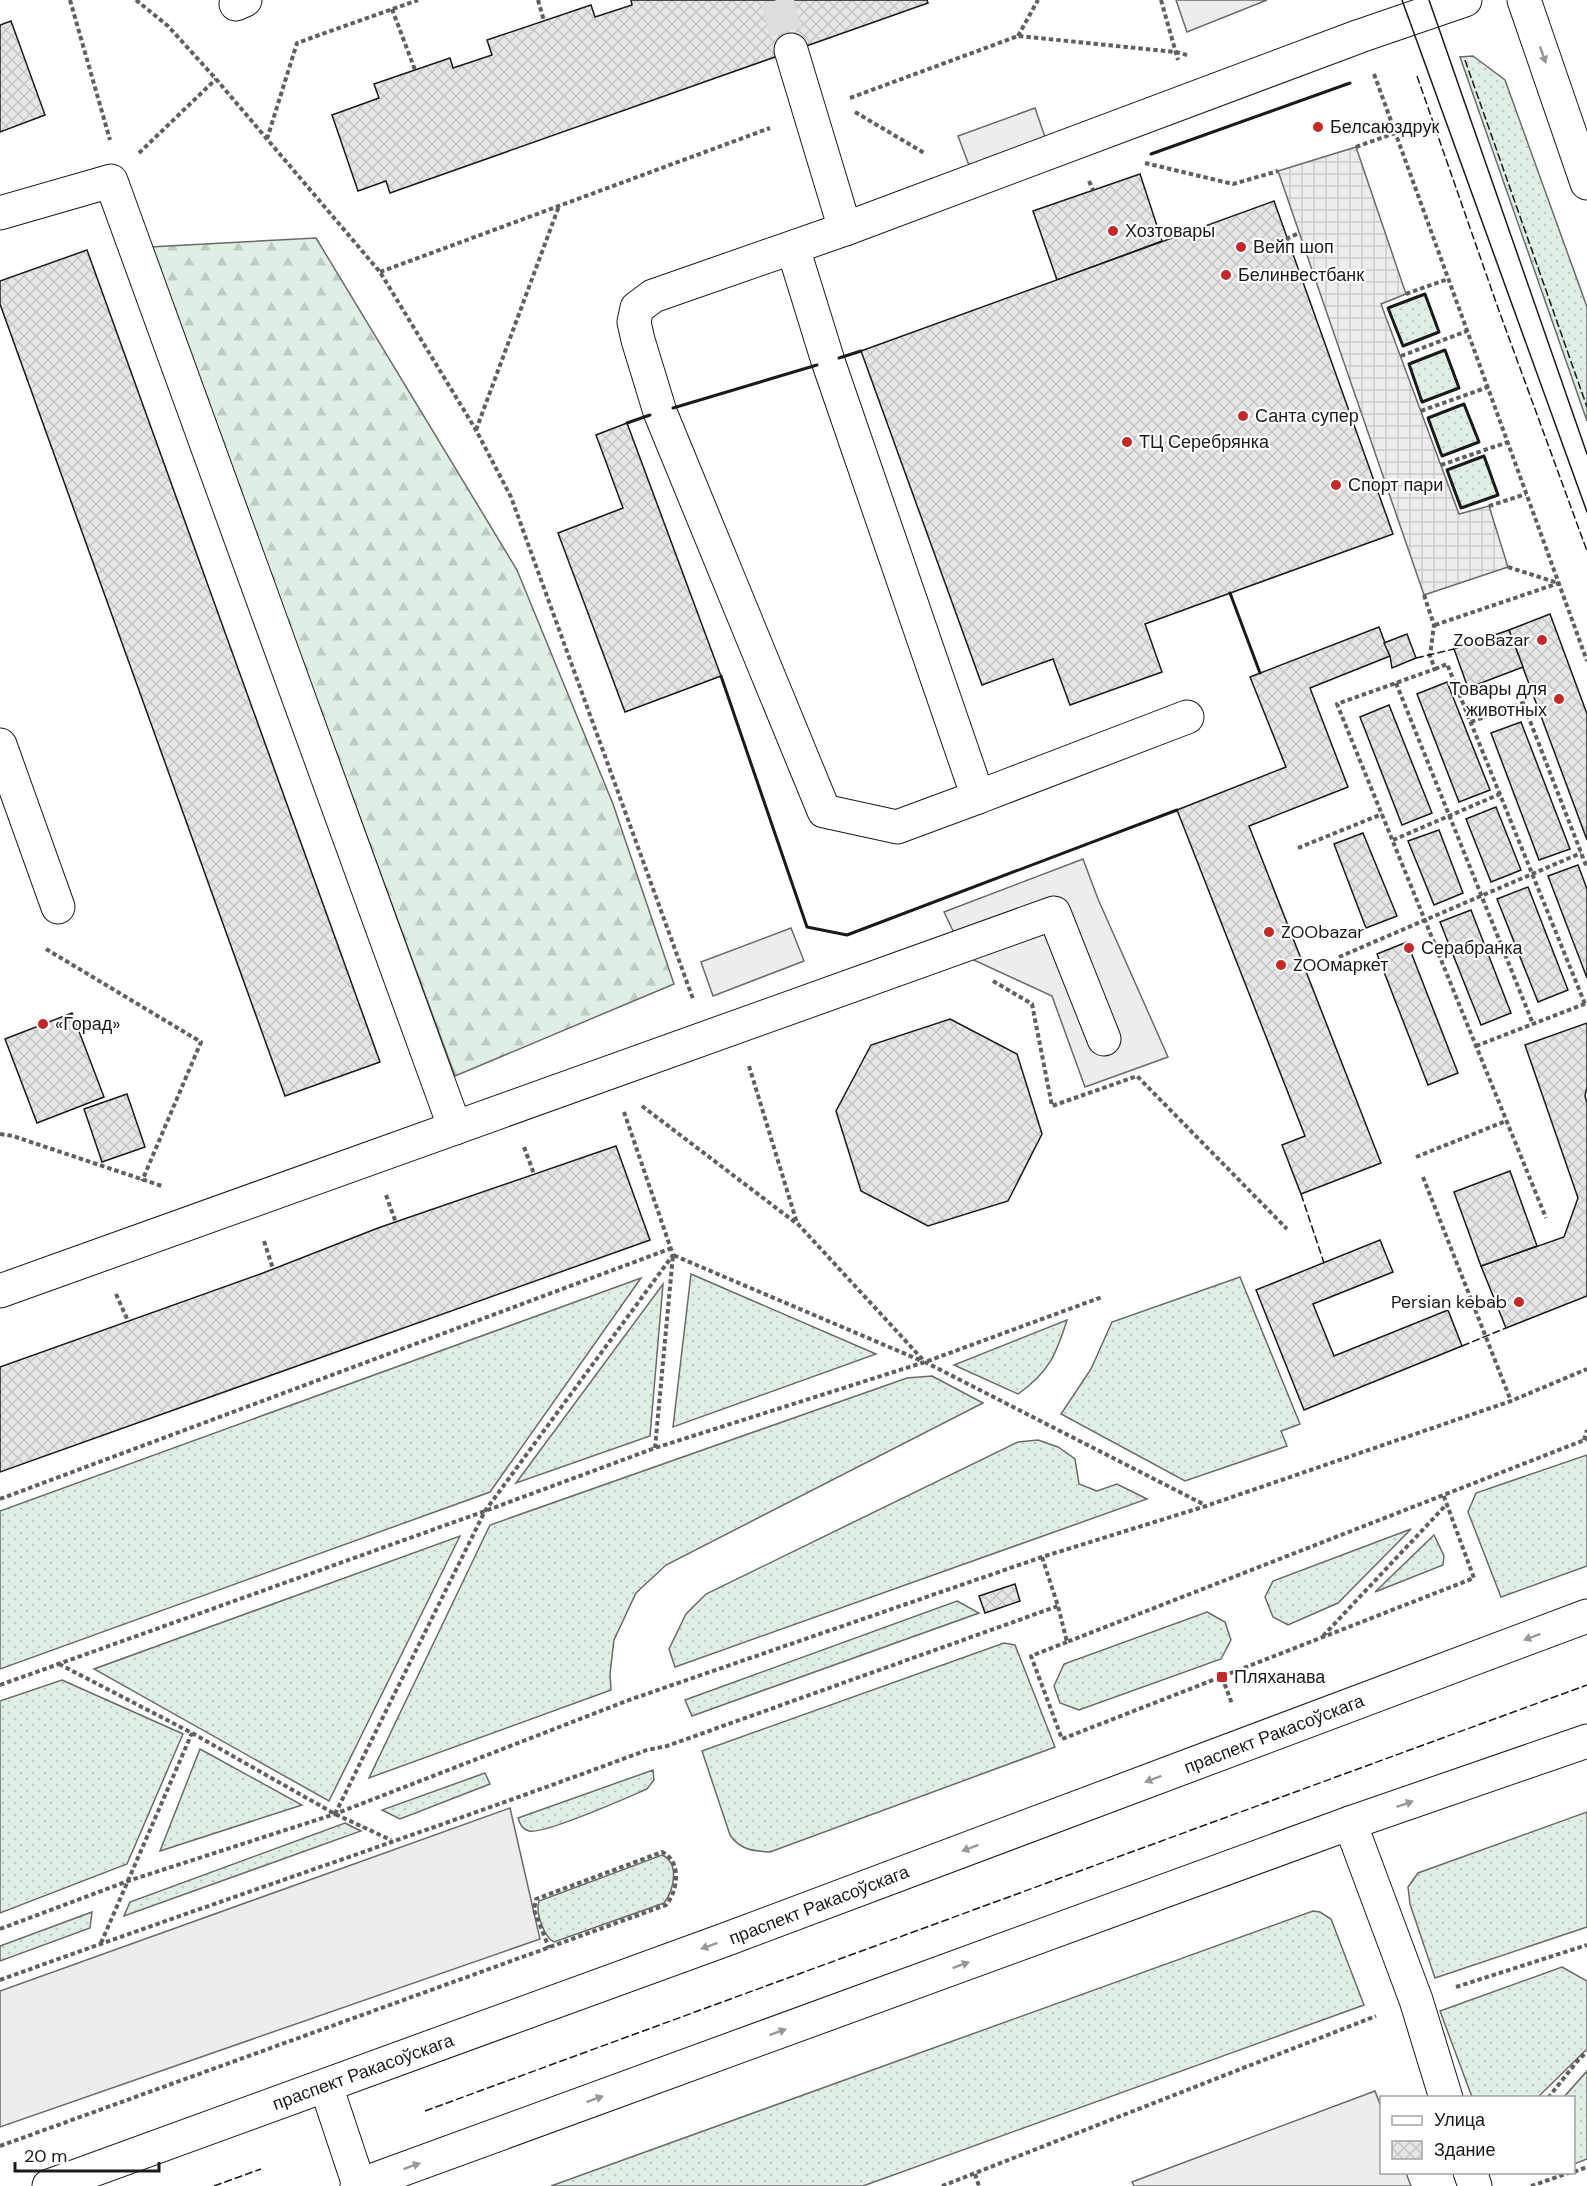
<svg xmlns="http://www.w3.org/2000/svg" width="1587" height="2186" viewBox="0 0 1587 2186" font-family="'DM Sans',sans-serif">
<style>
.grass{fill:url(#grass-dots);stroke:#6a6a6a;stroke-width:1.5}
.forest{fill:url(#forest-firs);stroke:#6a6a6a;stroke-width:1.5}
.parking{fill:#ededed;stroke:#6a6a6a;stroke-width:1.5}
.plaza{fill:url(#plaza-grid);stroke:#6a6a6a;stroke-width:1.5}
.building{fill:url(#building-cross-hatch);stroke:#1a1a1a;stroke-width:1.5}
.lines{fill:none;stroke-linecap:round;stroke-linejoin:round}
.minor-tunnel{stroke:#ddd;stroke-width:33;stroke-dasharray:33 16;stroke-linecap:butt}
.minor-casing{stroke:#1a1a1a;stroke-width:35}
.major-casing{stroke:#1a1a1a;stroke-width:35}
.path{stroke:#5f5f5f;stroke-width:4;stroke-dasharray:4.5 3;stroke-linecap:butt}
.minor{stroke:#fff;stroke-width:33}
.major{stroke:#fff;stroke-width:33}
.tram{stroke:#1a1a1a;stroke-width:1.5}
.fence{stroke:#1a1a1a;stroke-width:1.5;stroke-dasharray:8 3;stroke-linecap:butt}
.wall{stroke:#1a1a1a;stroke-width:3}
.oneway{fill:#989898}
.poi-dot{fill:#c62828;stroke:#fff;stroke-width:2}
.labels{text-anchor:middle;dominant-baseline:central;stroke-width:4.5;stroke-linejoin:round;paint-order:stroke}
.poi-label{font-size:18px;fill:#1a1a1a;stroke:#fff;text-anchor:start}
.street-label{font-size:18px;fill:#1a1a1a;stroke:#fff}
</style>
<defs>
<pattern id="grass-dots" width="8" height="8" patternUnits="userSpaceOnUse" patternTransform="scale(1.5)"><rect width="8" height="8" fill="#e0efe3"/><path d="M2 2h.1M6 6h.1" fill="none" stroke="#c0ccc2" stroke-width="1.8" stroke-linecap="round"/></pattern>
<pattern id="forest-firs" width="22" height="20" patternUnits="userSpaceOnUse" patternTransform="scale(1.5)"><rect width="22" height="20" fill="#e0efe3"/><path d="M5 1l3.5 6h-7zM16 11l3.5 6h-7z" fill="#c0ccc2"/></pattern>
<pattern id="plaza-grid" width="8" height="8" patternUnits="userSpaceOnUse" patternTransform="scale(1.5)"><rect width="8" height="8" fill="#ededed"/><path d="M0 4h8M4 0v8" fill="none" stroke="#cbcbcb"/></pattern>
<pattern id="building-cross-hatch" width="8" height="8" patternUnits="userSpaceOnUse" patternTransform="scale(1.5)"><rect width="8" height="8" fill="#e6e6e6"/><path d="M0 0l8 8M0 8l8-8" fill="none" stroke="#c5c5c5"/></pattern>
</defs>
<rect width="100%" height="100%" fill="#fff"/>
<g class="grass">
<polygon points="1473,56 1505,80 1587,307 1587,421 1460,57"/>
<polygon points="1425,294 1439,332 1403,346 1388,308"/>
<polygon points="1445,350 1459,388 1422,402 1409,364"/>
<polygon points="1464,404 1479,442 1442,456 1428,418"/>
<polygon points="1484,456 1498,495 1461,508 1447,470"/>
<polygon points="691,1274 876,1354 673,1427"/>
<polygon points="1240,1277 1300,1424 1281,1431 1287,1446 1185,1481 1061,1414 1091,1369 1112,1322"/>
<polygon points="641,1278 490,1492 0,1669 0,1511"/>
<polygon points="663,1284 650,1436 516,1483"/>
<path d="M1067,1320c-11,35 -18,52 -49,74l-64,-29z"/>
<polygon points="932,1376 983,1403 666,1565 636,1593 614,1640 610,1674 611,1690 369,1778 490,1525 907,1378"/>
<polygon points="1038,1440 1058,1447 1075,1459 1079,1484 1097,1491 1117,1484 1147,1499 675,1667 669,1649 686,1614 706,1594 1018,1442"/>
<polygon points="1587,1455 1587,1566 1501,1597 1468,1512 1476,1493"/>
<polygon points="1411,1529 1338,1603 1288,1625 1273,1617 1265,1597 1273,1581"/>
<polygon points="1434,1535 1444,1556 1443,1565 1375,1592"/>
<polygon points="460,1536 329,1801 94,1669"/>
<polygon points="957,1601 979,1613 692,1716 685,1700"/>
<polygon points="1207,1612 1225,1622 1231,1640 1221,1659 1079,1710 1060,1703 1054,1686 1064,1664"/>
<path d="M1004,1643l11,2 40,102 -285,105c-17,-1 -30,-2 -40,-17l-28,-84z"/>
<polygon points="62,1680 183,1734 127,1864 0,1913 0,1701"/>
<polygon points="200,1749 302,1805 160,1851"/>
<path d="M653,1770l1,10 -7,9c-21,9 -101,45 -118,42 -7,-2 -9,-7 -11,-13z"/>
<polygon points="485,1773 490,1784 400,1819 382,1810"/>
<polygon points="1587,1812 1587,1927 1435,1978 1410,1904 1408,1887 1418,1873"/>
<polygon points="345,1823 361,1831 124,1916 130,1902"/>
<path d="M662,1855c18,8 12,35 2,48l-110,39c-10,-5 -19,-30 -15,-41z"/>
<polygon points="1313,1911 1320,1912 1331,1919 1364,2005 863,2186 551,2186"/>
<polygon points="92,1912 90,1928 0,1961 0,1946"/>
<polygon points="1562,1967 1587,1981 1587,2049 1538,2097 1472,2097 1440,2011"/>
<polygon points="1587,2071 1587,2159 1574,2164 1574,2098 1564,2097"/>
</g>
<polygon class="forest" points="316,238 517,570 613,804 674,984 455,1076 150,247"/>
<g class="parking">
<polygon points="1176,0 1267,0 1187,32"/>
<polygon points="1035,108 1046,140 970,168 958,136"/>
<polygon points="1083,859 1098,899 1168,1057 1085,1087 1052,996 965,956 944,912"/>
<polygon points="791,928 804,961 713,996 701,962"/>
<polygon points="510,1808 540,1939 0,2127 0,1991"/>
<polygon points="1375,2091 1381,2107 1382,2172 1406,2173 1411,2186 1134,2186 1132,2182"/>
</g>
<polygon class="plaza" points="1356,147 1406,294 1381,304 1459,514 1489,506 1508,567 1424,595 1278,171"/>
<g class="building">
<polygon points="631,0 927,0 928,3 390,193 386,181 358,191 332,115 379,98 374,84 450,58 453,68 492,55 487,40 591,5 595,17 632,5"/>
<polygon points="11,21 45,115 0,132 0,25"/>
<polygon points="1140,174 1162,241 1057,280 1033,211"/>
<polygon points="1274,201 1393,534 1145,624 1162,672 1070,705 1053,659 982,685 861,351"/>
<polygon points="87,250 380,1062 285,1096 0,304 0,281"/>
<polygon points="627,423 721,676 625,712 558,533 623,508 596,435"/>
<polygon points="1550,614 1587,714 1587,840 1509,630"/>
<polygon points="1379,627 1390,656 1310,688 1348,787 1249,826 1381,1163 1301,1194 1282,1145 1305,1136 1177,810 1286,767 1250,677"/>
<polygon points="1509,630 1523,667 1468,688 1454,649"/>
<polygon points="1407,634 1416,658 1392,668 1390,656 1384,643"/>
<polygon points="1447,682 1490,790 1459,802 1417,694"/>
<polygon points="1389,705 1432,813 1402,825 1360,717"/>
<polygon points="1521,722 1570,849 1539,860 1491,733"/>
<polygon points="1496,807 1521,870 1491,882 1466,819"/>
<polygon points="1439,830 1463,893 1434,905 1408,841"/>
<polygon points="1363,833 1397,916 1366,928 1334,844"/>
<polygon points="1578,865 1587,889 1587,978 1548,876"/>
<polygon points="1528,887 1568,990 1538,1002 1497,899"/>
<polygon points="1471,910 1511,1013 1481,1025 1440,922"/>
<polygon points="1407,942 1458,1073 1428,1085 1377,954"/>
<polygon points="72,1013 104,1097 37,1123 5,1039"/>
<polygon points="950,1019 1017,1054 1042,1134 1008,1201 928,1226 861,1191 836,1111 871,1045"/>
<polygon points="1587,1023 1587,1087 1585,1096 1587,1103 1587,1296 1506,1328 1481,1266 1564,1237 1578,1198 1525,1045"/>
<polygon points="127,1094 145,1147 102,1162 84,1109"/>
<polygon points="616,1146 650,1240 0,1472 0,1367 263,1273 378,1228"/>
<polygon points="1510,1171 1537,1246 1481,1266 1454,1192"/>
<polygon points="1380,1240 1393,1272 1313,1304 1334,1356 1448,1310 1462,1346 1304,1410 1256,1290"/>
<polygon points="1015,1584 1020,1601 985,1613 979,1596"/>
</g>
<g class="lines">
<polyline class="minor-tunnel" points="777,0 791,50"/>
<g class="minor-casing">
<g id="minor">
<polyline points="236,4 245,0"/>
<polyline points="791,50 845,229"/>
<polyline points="0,213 111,181 455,1128"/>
<polyline points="793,248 828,361 978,797 1187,717"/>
<polyline points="0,745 58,907"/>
<polyline points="978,797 897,827 824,811 660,412 638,340 634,322 637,308 653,296 845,229 1360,36 1465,0"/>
<polyline points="0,1291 1054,913 1104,1039"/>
<polyline points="1350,1823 1416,2000 1446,2098"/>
<polyline points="1470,2172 1475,2186"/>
</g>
</g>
<g class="major-casing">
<g id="major">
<polyline points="1524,0 1587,183"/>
<polyline points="326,2086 359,2185"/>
<polyline points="49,2186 727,1939 1587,1616"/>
<polyline points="357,2186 1350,1823 1587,1741"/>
</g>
</g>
<g class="path">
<polyline points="70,0 110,140"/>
<polyline points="136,0 168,26 216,79 380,272 476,430 511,497 693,999"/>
<polyline points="538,0 544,21"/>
<polyline points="1161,0 1178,60"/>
<polyline points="392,9 415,70"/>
<polyline points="1018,36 1038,0"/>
<polyline points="1374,74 1587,661"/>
<polyline points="850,98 1018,36 1176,52 1187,55"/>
<polyline points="855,112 926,154"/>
<polyline points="267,139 297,43 418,0"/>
<polyline points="1356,147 1395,133"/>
<polyline points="139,153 216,79"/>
<polyline points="1145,163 1233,184 1278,171"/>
<polyline points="1089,181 1093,190"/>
<polyline points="1286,239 1299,233"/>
<polyline points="380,272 770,128"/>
<polyline points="1301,278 1313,275"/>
<polyline points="1406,294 1448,279"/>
<polyline points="1401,356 1467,331"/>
<polyline points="1421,411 1488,387"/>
<polyline points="476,430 559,206"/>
<polyline points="1441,465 1508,442"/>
<polyline points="1489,506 1526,494"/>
<polyline points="1508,567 1558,583"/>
<polyline points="1424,595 1434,625 1430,656 1435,669 1337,704 1546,1218"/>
<polyline points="1435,625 1559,583"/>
<polyline points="1435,669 1447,664 1585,1004"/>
<polyline points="1396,683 1533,1024"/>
<polyline points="1471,722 1523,703 1587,868"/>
<polyline points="1393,840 1500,794"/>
<polyline points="1298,848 1382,814"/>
<polyline points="46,949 201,1042 142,1181"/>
<polyline points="1339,957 1581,853"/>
<polyline points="993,981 1032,1004 1052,1106 1137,1076 1287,1229"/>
<polyline points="1476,1046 1587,1003"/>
<polyline points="749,1066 797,1223 925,1362 1205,1505"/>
<polyline points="642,1106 796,1223"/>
<polyline points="0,1134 13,1136 162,1186"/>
<polyline points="524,1147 534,1174"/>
<polyline points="1416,1157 1506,1121"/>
<polyline points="1423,1177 1511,1401"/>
<polyline points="386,1195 396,1223"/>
<polyline points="264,1241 273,1269"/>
<polyline points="116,1294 128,1321"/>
<polyline points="1584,1440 1587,1430"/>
<polyline points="655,1448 673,1255 922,1361"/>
<polyline points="0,1499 672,1248"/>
<polyline points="1042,1557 1058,1606 1067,1642 1587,1439"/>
<polyline points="1323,1636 1446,1505"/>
<polyline points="1067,1642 1031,1656 1062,1739 1474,1578 1443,1494"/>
<polyline points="59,1664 192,1733 335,1814 391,1840"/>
<polyline points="1222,1677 1232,1704"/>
<polyline points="0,1685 485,1511 655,1448 925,1362 1102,1297"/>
<polyline points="335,1814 485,1511 673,1255 624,1112"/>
<polyline points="0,1929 128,1881 335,1814 629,1700 1042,1557 1206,1506 1511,1401 1587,1369"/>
<polyline points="101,1943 192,1733"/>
<path d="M0,1980c215,-78 433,-150 647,-230l20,-4 391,-140"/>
<polyline points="1456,1987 1587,1945"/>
<polyline points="1548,2098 1579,2059 1587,2052"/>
<path d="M0,2146l666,-241c12,-14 16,-44 -4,-53l-126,47 -2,11 15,38"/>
<polyline points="1574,2172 1587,2167"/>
<polyline points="975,2174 979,2186"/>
<polyline points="942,2186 1376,2016"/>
<polyline points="1531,2186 1571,2172"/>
</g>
<use href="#minor" class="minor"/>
<use href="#major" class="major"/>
<g class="tram">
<polyline points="1402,0 1587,512"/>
<polyline points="1429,0 1587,454"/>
</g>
<g class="fence">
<polyline points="1465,60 1587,407"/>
<polyline points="1417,76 1498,308 1587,551"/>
<polyline points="1416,658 1454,649"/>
<polyline points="1301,1194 1324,1263"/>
<polyline points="1462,1346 1506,1328"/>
<polyline points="425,2111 1587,1685"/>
<polyline points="214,2186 261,2169"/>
</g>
<g class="wall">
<polyline points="1151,154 1350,83"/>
<polygon points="1425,294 1439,332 1403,346 1388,308"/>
<polygon points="1445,350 1459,388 1422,402 1409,364"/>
<polyline points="839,358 861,351"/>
<polygon points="1464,404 1479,442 1442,456 1428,418"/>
<polyline points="673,408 817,365"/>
<polyline points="627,423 650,415"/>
<polygon points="1484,456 1498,495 1461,508 1447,470"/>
<polyline points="1230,593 1260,673"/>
<polyline points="721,676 807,927 847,935 1177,810"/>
</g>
</g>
<defs><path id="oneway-solid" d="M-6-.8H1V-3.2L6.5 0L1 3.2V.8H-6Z" transform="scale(1.5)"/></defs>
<g class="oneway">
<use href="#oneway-solid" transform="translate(1543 55) rotate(71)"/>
<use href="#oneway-solid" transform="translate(1532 1637) rotate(159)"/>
<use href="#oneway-solid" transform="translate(1153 1779) rotate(159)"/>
<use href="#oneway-solid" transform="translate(1405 1804) rotate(-19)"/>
<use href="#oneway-solid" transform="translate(970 1848) rotate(159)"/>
<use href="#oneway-solid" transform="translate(709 1946) rotate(160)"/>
<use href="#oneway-solid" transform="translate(961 1965) rotate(-20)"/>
<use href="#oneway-solid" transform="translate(778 2032) rotate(-20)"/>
<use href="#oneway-solid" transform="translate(595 2099) rotate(-20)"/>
<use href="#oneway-solid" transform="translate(412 2166) rotate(-20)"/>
</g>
<g class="poi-dot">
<circle cx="1318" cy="127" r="6"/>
<circle cx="1113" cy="231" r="6"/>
<circle cx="1241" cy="247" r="6"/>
<circle cx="1226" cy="275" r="6"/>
<circle cx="1243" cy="416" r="6"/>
<circle cx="1127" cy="442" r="6"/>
<circle cx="1336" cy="485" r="6"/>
<circle cx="1542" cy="640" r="6"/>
<circle cx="1559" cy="699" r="6"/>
<circle cx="1269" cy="932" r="6"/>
<circle cx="1409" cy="948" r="6"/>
<circle cx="1281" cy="965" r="6"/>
<circle cx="43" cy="1024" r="6"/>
<circle cx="1519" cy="1302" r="6"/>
<rect x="1216" y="1671" width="12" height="12" rx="3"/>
</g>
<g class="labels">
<g class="poi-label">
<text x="1330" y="127">Белсаюздрук</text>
<text x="1125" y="231">Хозтовары</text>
<text x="1253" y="247">Вейп шоп</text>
<text x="1238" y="275">Белинвестбанк</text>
<text x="1255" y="416">Санта супер</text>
<text x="1139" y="442">ТЦ Серебрянка</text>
<text x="1348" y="485">Спорт пари</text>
<text x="1530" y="640" text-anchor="end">ZooBazar</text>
<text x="1547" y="689" text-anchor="end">Товары для<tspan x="1547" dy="21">животных</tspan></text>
<text x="1281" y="932">ZOObazar</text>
<text x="1421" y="948">Серабранка</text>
<text x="1293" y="965">ZOOмаркет</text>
<text x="55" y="1024">«Горад»</text>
<text x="1507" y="1302" text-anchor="end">Persian kebab</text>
<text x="1234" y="1677">Пляханава</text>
</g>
<g class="street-label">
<text transform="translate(1274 1734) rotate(-21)">праспект Ракасоўскага</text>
<text transform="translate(819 1905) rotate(-21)">праспект Ракасоўскага</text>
<text transform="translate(363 2072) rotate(-20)">праспект Ракасоўскага</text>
</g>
</g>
<rect x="1380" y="2096" width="195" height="78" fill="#ffffff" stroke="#a3a3a3" stroke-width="1.5"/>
<rect x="1392" y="2116" width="30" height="9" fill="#ffffff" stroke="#a3a3a3" stroke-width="1.5"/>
<text x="1434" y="2126" font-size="18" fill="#1a1a1a">Улица</text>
<rect x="1392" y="2141" width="30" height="18" fill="url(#building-cross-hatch)" stroke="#a3a3a3" stroke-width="1.5"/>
<text x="1434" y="2156" font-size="18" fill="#1a1a1a">Здание</text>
<path d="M15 2162v9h144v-9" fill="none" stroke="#1a1a1a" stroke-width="3"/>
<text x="24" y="2162" font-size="18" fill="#1a1a1a" stroke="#ffffff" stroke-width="4.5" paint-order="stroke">20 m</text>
</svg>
